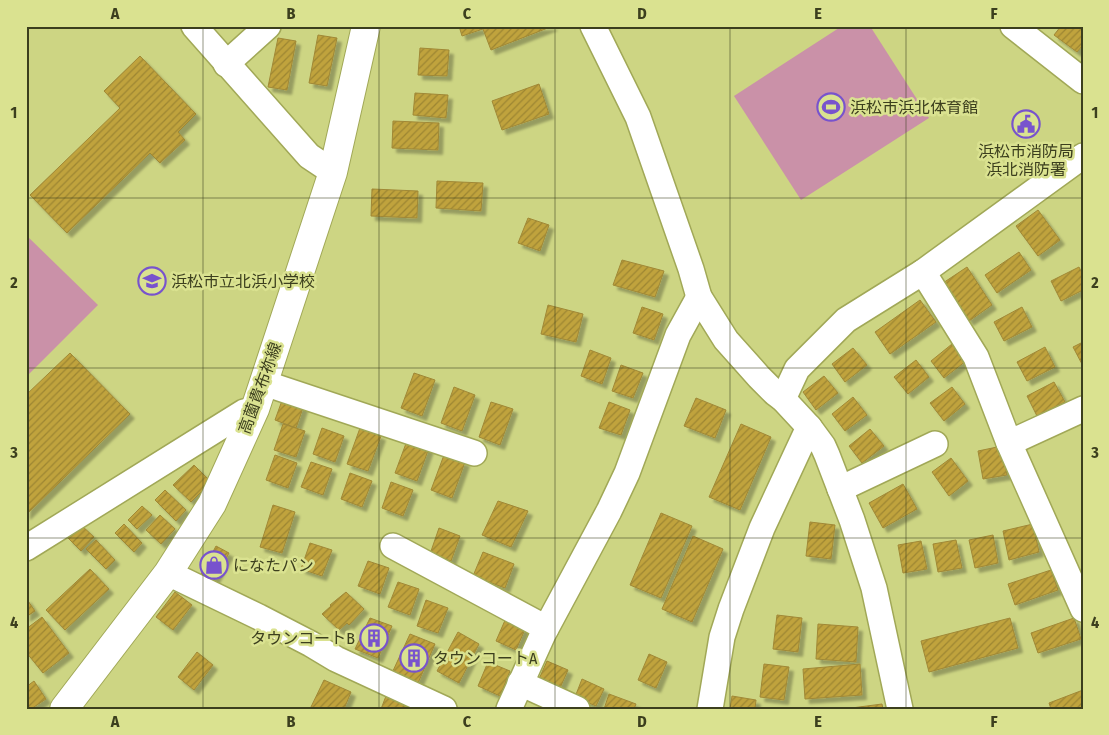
<svg xmlns="http://www.w3.org/2000/svg" width="1109" height="735" viewBox="0 0 1109 735" font-family="'Fira Sans Condensed','Noto Sans JP',sans-serif">
<style>
.green{fill:#ca91a8}
.building{fill:url(#building-hatch);stroke:#a08836;filter:url(#shadow)}
.lines{fill:none;stroke-linecap:round;stroke-linejoin:round}
.minor-casing{stroke:#a1a857;stroke-width:28}
.major-casing{stroke:#a1a857;stroke-width:30}
.minor{stroke:#fff;stroke-width:25}
.major{stroke:#fff;stroke-width:28}
.grid{fill:none;stroke:#3c3f1e;stroke-width:1;stroke-opacity:0.55}
.labels{text-anchor:middle;dominant-baseline:central;stroke-width:5;stroke-linejoin:round;paint-order:stroke}
.poi-label{font-size:16px;fill:#3c3f1e;stroke:#dae290;text-anchor:start}
.street-label{font-size:16px;fill:#3c3f1e;stroke:#dae290}
.neatline{fill:none;stroke:#3c3f1e;stroke-width:2}
.grid-label{font-size:16px;text-anchor:middle;font-weight:bold;fill:#3c3f1e}
</style>
<defs>
<pattern id="building-hatch" width="6" height="6" patternUnits="userSpaceOnUse" patternTransform="scale(1.25)"><rect width="6" height="6" fill="#c0a33d"/><path d="M-1 1l2-2M0 6l6-6M5 7l2-2" fill="none" stroke="#9d8633"/></pattern>
<filter id="shadow"><feDropShadow dx="4.5" dy="4.5" stdDeviation="1" flood-color="#0004"/></filter>
</defs>
<rect width="100%" height="100%" fill="#cdd583"/>
<g class="green">
<polygon points="842,26 870,26 929,118 801,200 734,96"/>
<polygon points="26,235 98,305 26,377"/>
</g>
<g class="building">
<polygon points="459,26 553,26 491,50 483,29 462,36"/>
<polygon points="1061,26 1083,26 1083,45 1077,52 1054,35"/>
<polygon points="318,35 337,38 327,86 309,83"/>
<polygon points="278,38 296,41 287,90 268,87"/>
<polygon points="420,48 449,50 447,76 418,75"/>
<polygon points="140,56 196,114 178,132 185,140 160,163 150,153 67,233 30,195 120,108 104,91"/>
<polygon points="539,84 549,114 502,130 492,101"/>
<polygon points="415,93 448,95 446,118 413,115"/>
<polygon points="393,121 439,123 438,150 392,148"/>
<polygon points="437,181 483,183 481,211 436,208"/>
<polygon points="372,189 418,191 417,218 371,216"/>
<polygon points="1038,210 1060,240 1038,256 1016,226"/>
<polygon points="528,218 549,225 540,251 518,243"/>
<polygon points="1019,252 1031,270 997,293 985,275"/>
<polygon points="622,260 664,271 655,297 613,285"/>
<polygon points="967,267 992,305 969,321 943,283"/>
<polygon points="1079,267 1083,275 1083,290 1061,301 1051,281"/>
<polygon points="920,300 936,322 890,354 875,332"/>
<polygon points="548,305 583,314 576,342 541,334"/>
<polygon points="642,307 663,314 654,340 633,333"/>
<polygon points="1022,307 1032,327 1004,341 994,322"/>
<polygon points="1083,342 1083,366 1073,347"/>
<polygon points="952,344 966,361 944,378 931,361"/>
<polygon points="1045,347 1055,367 1027,381 1017,362"/>
<polygon points="853,348 867,365 845,382 832,364"/>
<polygon points="590,350 611,358 602,384 581,376"/>
<polygon points="70,353 130,414 26,515 26,395"/>
<polygon points="916,360 929,377 908,394 894,377"/>
<polygon points="621,365 643,373 633,398 612,391"/>
<polygon points="414,373 435,380 422,416 401,408"/>
<polygon points="824,376 838,393 816,410 803,392"/>
<polygon points="1054,382 1065,402 1037,416 1027,396"/>
<polygon points="454,387 475,395 462,431 441,423"/>
<polygon points="952,387 965,404 944,421 930,403"/>
<polygon points="284,395 305,402 296,428 275,420"/>
<polygon points="853,397 867,415 845,431 832,414"/>
<polygon points="696,398 726,410 715,438 684,426"/>
<polygon points="491,402 513,409 500,445 479,437"/>
<polygon points="609,402 630,410 621,435 599,428"/>
<polygon points="283,424 305,431 296,457 274,450"/>
<polygon points="741,424 771,437 740,510 709,497"/>
<polygon points="322,428 344,436 335,462 313,454"/>
<polygon points="360,428 381,436 368,471 347,464"/>
<polygon points="870,429 884,446 862,463 849,446"/>
<polygon points="408,438 430,445 417,481 395,473"/>
<polygon points="1002,446 1007,475 983,479 978,451"/>
<polygon points="275,455 297,463 288,488 266,480"/>
<polygon points="444,455 465,462 452,498 431,490"/>
<polygon points="951,458 968,481 949,496 932,472"/>
<polygon points="311,462 332,469 323,495 301,487"/>
<polygon points="194,465 211,482 191,502 173,485"/>
<polygon points="350,473 372,481 362,507 341,499"/>
<polygon points="391,482 413,490 403,516 382,508"/>
<polygon points="903,484 917,509 883,528 869,503"/>
<polygon points="165,490 186,510 176,521 155,500"/>
<polygon points="498,501 528,511 511,547 482,535"/>
<polygon points="273,505 295,512 282,553 260,547"/>
<polygon points="142,506 152,515 137,529 128,520"/>
<polygon points="661,513 692,526 661,598 630,585"/>
<polygon points="160,515 175,529 161,544 146,530"/>
<polygon points="810,522 835,525 831,559 806,556"/>
<polygon points="124,524 142,543 134,552 115,533"/>
<polygon points="1033,524 1039,552 1009,560 1003,531"/>
<polygon points="81,525 94,537 81,551 68,538"/>
<polygon points="439,528 460,536 451,561 430,554"/>
<polygon points="993,535 998,563 975,568 969,540"/>
<polygon points="693,536 723,549 692,622 662,609"/>
<polygon points="96,540 115,560 106,569 86,549"/>
<polygon points="956,540 962,568 938,572 933,544"/>
<polygon points="921,541 927,569 903,573 898,545"/>
<polygon points="310,543 332,550 322,576 301,569"/>
<polygon points="216,546 229,553 212,584 199,578"/>
<polygon points="483,552 514,564 505,588 473,576"/>
<polygon points="368,561 389,568 380,594 358,586"/>
<polygon points="90,569 109,589 65,630 46,610"/>
<polygon points="1051,570 1058,590 1015,605 1008,584"/>
<polygon points="398,582 419,589 410,615 388,607"/>
<polygon points="175,592 192,605 173,630 156,617"/>
<polygon points="346,592 364,609 349,625 347,623 339,630 322,614 331,606 330,605"/>
<polygon points="26,598 35,611 26,617"/>
<polygon points="426,600 448,608 438,633 417,626"/>
<polygon points="777,615 802,618 798,652 773,649"/>
<polygon points="42,617 69,653 43,673 26,652 26,629"/>
<polygon points="370,618 392,626 378,658 355,649"/>
<polygon points="506,618 526,627 516,650 496,641"/>
<polygon points="1010,618 1018,648 929,672 921,641"/>
<polygon points="1074,618 1081,639 1038,653 1031,633"/>
<polygon points="818,624 858,627 856,662 816,659"/>
<polygon points="458,632 479,644 459,683 437,671"/>
<polygon points="410,634 435,644 418,683 392,673"/>
<polygon points="197,652 213,665 194,690 178,677"/>
<polygon points="649,654 667,662 656,688 638,680"/>
<polygon points="547,661 568,670 560,688 539,679"/>
<polygon points="488,662 510,671 500,696 478,686"/>
<polygon points="764,664 789,667 784,700 760,697"/>
<polygon points="860,664 862,695 805,699 803,669"/>
<polygon points="582,679 604,689 596,706 575,697"/>
<polygon points="324,680 351,692 344,709 310,709"/>
<polygon points="34,681 46,699 31,709 26,709 26,687"/>
<polygon points="1083,690 1083,709 1051,709 1049,703"/>
<polygon points="609,694 636,704 634,709 604,709"/>
<polygon points="386,696 407,704 406,709 381,709"/>
<polygon points="732,696 756,700 755,709 730,709"/>
<polygon points="882,704 883,709 844,709"/>
</g>
<g class="lines">
<g class="minor-casing">
<g id="minor">
<polyline points="194,26 309,156 333,172"/>
<polyline points="593,26 638,117 691,269 699,297 726,340 759,377 775,393 783,399 809,427 762,528 731,609 722,637 710,709"/>
<polyline points="1013,26 1083,81"/>
<polyline points="226,64 268,26"/>
<polyline points="923,272 976,357 1009,443 1083,609"/>
<polyline points="264,383 474,453"/>
<polyline points="783,399 797,369 846,320 923,272 1083,156"/>
<polyline points="809,427 823,446 827,455 852,520 874,588 900,709"/>
<polyline points="1009,443 1083,409"/>
<polyline points="840,489 935,444"/>
<polyline points="393,546 546,628"/>
<polyline points="26,548 244,412 255,409"/>
<polyline points="168,573 259,617 311,644 336,659 444,709"/>
<polyline points="520,683 577,709"/>
<polyline points="509,709 543,634 609,511 627,473 678,335 699,297"/>
</g>
</g>
<g class="major-casing">
<polyline id="major" points="64,709 168,573 212,504 255,409 333,172 366,26"/>
</g>
<use href="#minor" class="minor"/>
<use href="#major" class="major"/>
</g>
<path class="grid" d="M203,26v683M379,26v683M555,26v683M730,26v683M906,26v683M26,198h1057M26,368h1057M26,538h1057"/>
<defs>
<g id="stadium-ring" transform="scale(1.4375)"><circle r="9.5" fill="#dae290" stroke="#7853cd" stroke-width="1.5"/><path d="M0-5a6.5 5 0 1 0 0 10a6.5 5 0 1 0 0-10ZM-3.5-1.8h7v3.6h-7Z" fill="#7853cd"/></g>
<g id="civic-ring" transform="scale(1.4375)"><circle r="9.5" fill="#dae290" stroke="#7853cd" stroke-width="1.5"/><path d="M-.6-6.5H3V-4.5H.6V-3L4-1V1h2V6H-6V1h2V-1L-.6-3ZM-1.2 2.5V6h2.4V2.5Z" fill="#7853cd"/></g>
<g id="school-ring" transform="scale(1.4375)"><circle r="9.5" fill="#dae290" stroke="#7853cd" stroke-width="1.5"/><path d="M0-5L7-2L0 1L-7-2ZM-4 1L0 2.5L4 1V4Q0 6-4 4Z" fill="#7853cd"/></g>
<g id="shop-ring" transform="scale(1.4375)"><circle r="9.5" fill="#dae290" stroke="#7853cd" stroke-width="1.5"/><path d="M-5-2.5h2.3a2.7 3.5 0 0 1 5.4 0H5L5.5 6h-11ZM-1.5-2.5h3a1.5 2.3 0 0 0-3 0Z" fill="#7853cd"/></g>
<g id="building-ring" transform="scale(1.4375)"><circle r="9.5" fill="#dae290" stroke="#7853cd" stroke-width="1.5"/><path d="M-4-6H4V6H1V3H-1V6H-4ZM-2.5-4.3h1.7v1.8h-1.7ZM.8-4.3h1.7v1.8H.8ZM-2.5-1h1.7V.8h-1.7ZM.8-1h1.7V.8H.8Z" fill="#7853cd"/></g>
</defs>
<g fill-rule="evenodd">
<use href="#stadium-ring" x="831" y="107"/>
<use href="#civic-ring" x="1026" y="124"/>
<use href="#school-ring" x="152" y="281"/>
<use href="#shop-ring" x="214" y="565"/>
<use href="#building-ring" x="374" y="638"/>
<use href="#building-ring" x="414" y="658"/>
</g>
<g class="labels">
<g class="poi-label">
<text x="850" y="107">浜松市浜北体育館</text>
<text x="1026" y="151" text-anchor="middle">浜松市消防局<tspan x="1026" dy="18">浜北消防署</tspan></text>
<text x="171" y="281">浜松市立北浜小学校</text>
<text x="233" y="565">になたパン</text>
<text x="355" y="638" text-anchor="end">タウンコートB</text>
<text x="433" y="658">タウンコートA</text>
</g>
<g class="street-label">
<text transform="translate(260 388) rotate(-70)">高薗貴布祢線</text>
</g>
</g>
<rect width="1109" height="735" fill="none" stroke="#dae290" stroke-width="55"/>
<rect x="28" y="28" width="1054" height="680" class="neatline"/>
<g class="grid-label">
<text x="115" y="19">A</text>
<text x="291" y="19">B</text>
<text x="467" y="19">C</text>
<text x="642" y="19">D</text>
<text x="818" y="19">E</text>
<text x="994" y="19">F</text>
<text x="14" y="118">1</text>
<text x="1095" y="118">1</text>
<text x="14" y="288">2</text>
<text x="1095" y="288">2</text>
<text x="14" y="458">3</text>
<text x="1095" y="458">3</text>
<text x="14" y="628">4</text>
<text x="1095" y="628">4</text>
<text x="115" y="727">A</text>
<text x="291" y="727">B</text>
<text x="467" y="727">C</text>
<text x="642" y="727">D</text>
<text x="818" y="727">E</text>
<text x="994" y="727">F</text>
</g>
</svg>
